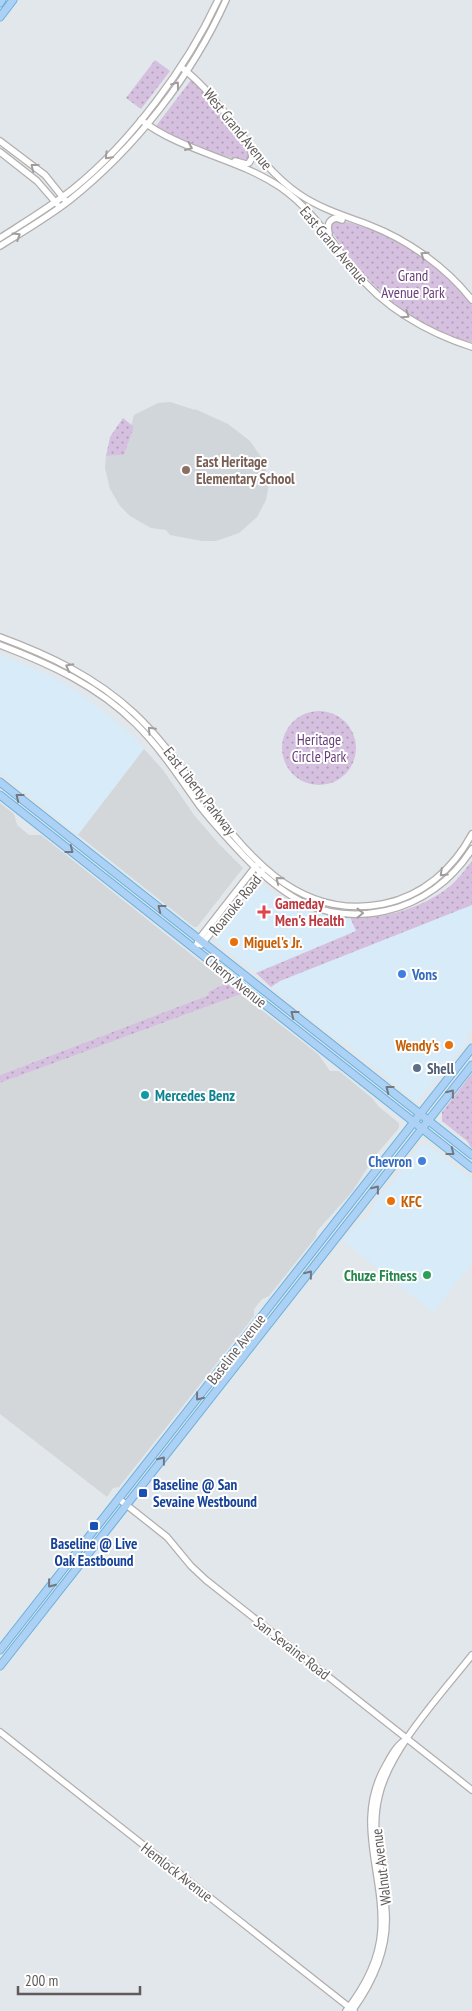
<svg xmlns="http://www.w3.org/2000/svg" width="472" height="2011" viewBox="0 0 472 2011" font-family="'PT Sans Narrow',sans-serif">
<style>
.commercial{fill:#d8ebf9}
.industrial{fill:#d4d7d9}
.education{fill:#d0d6da}
.green{fill:url(#green-dots)}
.lines{fill:none;stroke-linecap:round;stroke-linejoin:round}
.minor-casing{stroke:#b2aead;stroke-width:8}
.major-casing{stroke:#66b1de;stroke-width:9}
.minor{stroke:#fff;stroke-width:5.5}
.major{stroke:#add1f4;stroke-width:7}
.oneway{stroke:#a09d9c}
.oneway2{stroke:#737880}
.education-dot{fill:#8d6e63;stroke:#fff;stroke-width:2}
.health-dot{fill:#e0444e;stroke:#fff;stroke-width:2}
.food-dot{fill:#e8710a;stroke:#fff;stroke-width:2}
.shop-dot{fill:#3f7fe0;stroke:#fff;stroke-width:2}
.service-dot{fill:#5c6f8a;stroke:#fff;stroke-width:2}
.culture-dot{fill:#0f9aa8;stroke:#fff;stroke-width:2}
.leisure-dot{fill:#2e9e5b;stroke:#fff;stroke-width:2}
.transit-dot{fill:#1a4fb4;stroke:#fff;stroke-width:2}
.labels{text-anchor:middle;dominant-baseline:central;stroke-width:4;stroke-linejoin:round;paint-order:stroke}
.street-label{font-size:15px;fill:#605b5a;stroke:#fff}
.park-label{font-size:15px;fill:#693e7b;stroke:#fff}
.education-label{font-size:15px;font-weight:bold;fill:#785e54;stroke:#fff;text-anchor:start}
.health-label{font-size:15px;font-weight:bold;fill:#be3a42;stroke:#fff;text-anchor:start}
.food-label{font-size:15px;font-weight:bold;fill:#c56008;stroke:#fff;text-anchor:start}
.shop-label{font-size:15px;font-weight:bold;fill:#366cbe;stroke:#fff;text-anchor:start}
.service-label{font-size:15px;font-weight:bold;fill:#4e5e75;stroke:#fff;text-anchor:start}
.culture-label{font-size:15px;font-weight:bold;fill:#0d838f;stroke:#fff;text-anchor:start}
.leisure-label{font-size:15px;font-weight:bold;fill:#27864d;stroke:#fff;text-anchor:end}
.transit-label{font-size:15px;font-weight:bold;fill:#164399;stroke:#fff;text-anchor:start}
</style>
<defs>
<pattern id="green-dots" width="8" height="8" patternUnits="userSpaceOnUse" patternTransform="scale(1.25)"><rect width="8" height="8" fill="#d5c0df"/><path d="M2 2h.1M6 6h.1" fill="none" stroke="#b09fb8" stroke-width="1.8" stroke-linecap="round"/></pattern>
</defs>
<rect width="100%" height="100%" fill="#e1e7eb"/>
<g class="commercial">
<polygon points="0,655 49,675 69,686 103,711 131,734 144,749 78,835 0,772"/>
<polygon points="259,883 279,897 309,912 350,917 356,931 256,973 216,942 215,938"/>
<polygon points="472,905 472,1028 466,1037 467,1042 419,1100 414,1100 389,1080 382,1072 379,1071 352,1050 351,1046 329,1033 271,987 280,981"/>
<polygon points="427,1144 472,1180 472,1263 433,1312 343,1241 361,1220 366,1220 374,1209 373,1204 380,1194 391,1184 419,1147"/>
</g>
<g class="industrial">
<polygon points="144,749 163,770 194,815 219,844 243,868 197,927 194,927 78,835"/>
<polygon points="0,803 14,814 17,825 29,835 41,835 227,983 208,992 209,995 0,1075"/>
<polygon points="241,994 318,1054 330,1071 339,1071 372,1098 378,1106 399,1123 399,1128 375,1156 352,1192 317,1231 316,1237 269,1296 262,1299 254,1309 254,1316 119,1487 113,1488 107,1497 0,1414 0,1083"/>
</g>
<polygon class="education" points="170,402 195,410 195,409 228,424 250,441 264,461 269,484 266,500 257,517 239,533 216,541 202,541 170,535 166,530 151,528 130,516 120,506 110,489 105,468 106,456 124,455 134,427 131,426 134,415 158,403"/>
<g class="green">
<polygon points="155,60 170,71 141,109 126,98"/>
<path d="M191,80l31,32 28,40 1,2 -4,7c-6,1 -12,-2 -18,-4 -27,-6 -49,-17 -73,-31z"/>
<path d="M339,220c9,3 20,4 29,8 41,15 78,43 104,77v37c-16,-2 -29,-9 -43,-16 -44,-24 -70,-53 -97,-94l-2,-4 2,-5z"/>
<polygon points="123,418 134,427 124,455 106,456 110,437"/>
<circle cx="319" cy="748" r="37"/>
<path d="M472,861v44l-192,76 -9,6 -15,-14 100,-42 -6,-14c33,3 72,-9 99,-30 9,-7 16,-18 23,-26z"/>
<polygon points="227,983 241,994 0,1083 0,1075 209,995 208,992"/>
<polygon points="472,1073 472,1149 467,1141 442,1121 442,1112"/>
</g>
<g class="lines">
<g class="minor-casing">
<g id="minor">
<path d="M181,67c47,36 69,93 118,127 22,15 46,22 70,31 39,15 77,42 103,75"/>
<path d="M141,120c42,32 96,38 139,67 32,22 50,52 73,82 30,38 74,64 119,78"/>
<polyline points="0,141 45,175 65,200"/>
<polyline points="0,152 37,181 57,204"/>
<polyline points="235,161 246,164 249,163 252,158 251,150"/>
<path d="M329,233c-2,-7 -1,-13 7,-15l6,2"/>
<path d="M0,238c25,-16 50,-31 73,-49 58,-47 114,-122 145,-189"/>
<path d="M0,246c24,-15 48,-29 70,-46 65,-52 122,-124 156,-200"/>
<path d="M0,637c49,18 95,40 134,76 74,68 126,215 249,191 40,-8 70,-35 89,-70"/>
<path d="M0,645c50,19 98,41 136,79 25,25 43,53 63,81 13,17 28,33 43,49 41,43 80,70 143,57 37,-8 67,-31 87,-62"/>
<polyline points="201,945 262,871"/>
<polyline points="195,949 199,939 256,866"/>
<polyline points="119,1499 167,1537 191,1566 206,1580 472,1790"/>
<polyline points="0,1732 354,2011"/>
<path d="M346,2011c18,-23 33,-50 35,-80 4,-58 -28,-110 5,-166 5,-9 11,-21 21,-26"/>
<path d="M352,2011c21,-29 36,-62 34,-98 -2,-40 -17,-77 -7,-117 10,-46 63,-103 93,-141"/>
</g>
</g>
<g class="major-casing">
<g id="major">
<polyline points="0,3 2,0"/>
<polyline points="0,17 13,0"/>
<polyline points="0,782 472,1155"/>
<polyline points="0,795 472,1168"/>
<polyline points="0,1650 472,1048"/>
<polyline points="0,1666 472,1065"/>
</g>
</g>
<use href="#minor" class="minor"/>
<use href="#major" class="major"/>
</g>
<defs><path id="oneway-chevron" d="M-2-3.5L2.5 0L-2 3.5" fill="none" stroke-width="1.6" stroke-linecap="round" stroke-linejoin="round" transform="scale(1.25)"/></defs>
<g class="oneway">
<use href="#oneway-chevron" transform="translate(176 85) rotate(-53)"/>
<use href="#oneway-chevron" transform="translate(189 147) rotate(24)"/>
<use href="#oneway-chevron" transform="translate(108 156) rotate(135)"/>
<use href="#oneway-chevron" transform="translate(34 167) rotate(-142)"/>
<use href="#oneway-chevron" transform="translate(17 236) rotate(-32)"/>
<use href="#oneway-chevron" transform="translate(424 255) rotate(-146)"/>
<use href="#oneway-chevron" transform="translate(406 315) rotate(34)"/>
<use href="#oneway-chevron" transform="translate(69 667) rotate(-152)"/>
<use href="#oneway-chevron" transform="translate(151 730) rotate(-133)"/>
<use href="#oneway-chevron" transform="translate(443 873) rotate(137)"/>
<use href="#oneway-chevron" transform="translate(279 880) rotate(-141)"/>
<use href="#oneway-chevron" transform="translate(360 913) rotate(-1)"/>
</g>
<g class="oneway2">
<use href="#oneway-chevron" transform="translate(19 797) rotate(-142)"/>
<use href="#oneway-chevron" transform="translate(70 850) rotate(38)"/>
<use href="#oneway-chevron" transform="translate(161 908) rotate(-142)"/>
<use href="#oneway-chevron" transform="translate(294 1014) rotate(-142)"/>
<use href="#oneway-chevron" transform="translate(389 1089) rotate(-142)"/>
<use href="#oneway-chevron" transform="translate(451 1093) rotate(-52)"/>
<use href="#oneway-chevron" transform="translate(451 1152) rotate(38)"/>
<use href="#oneway-chevron" transform="translate(376 1189) rotate(-52)"/>
<use href="#oneway-chevron" transform="translate(309 1274) rotate(-51)"/>
<use href="#oneway-chevron" transform="translate(199 1397) rotate(128)"/>
<use href="#oneway-chevron" transform="translate(162 1460) rotate(-52)"/>
<use href="#oneway-chevron" transform="translate(51 1584) rotate(128)"/>
</g>
<circle class="education-dot" cx="186" cy="470" r="5"/>
<path class="health-dot" d="M261.5 904.5h5v5h5v5h-5v5h-5v-5h-5v-5h5z"/>
<g class="food-dot">
<circle cx="234" cy="942" r="5"/>
<circle cx="449" cy="1045" r="5"/>
<circle cx="391" cy="1201" r="5"/>
</g>
<g class="shop-dot">
<circle cx="402" cy="974" r="5"/>
<circle cx="422" cy="1161" r="5"/>
</g>
<circle class="service-dot" cx="417" cy="1068" r="5"/>
<circle class="culture-dot" cx="145" cy="1095" r="5"/>
<circle class="leisure-dot" cx="427" cy="1275" r="5"/>
<g class="transit-dot">
<rect x="138" y="1488" width="10" height="10" rx="2.5"/>
<rect x="89" y="1521" width="10" height="10" rx="2.5"/>
</g>
<g class="labels">
<g class="street-label">
<text transform="translate(238 129) rotate(51)">West Grand Avenue</text>
<text transform="translate(334 245) rotate(50)">East Grand Avenue</text>
<text transform="translate(200 791) rotate(52)">East Liberty Parkway</text>
<text transform="translate(235 905) rotate(-51)">Roanoke Road</text>
<text transform="translate(236 981) rotate(39)">Cherry Avenue</text>
<text transform="translate(236 1349) rotate(-52)">Baseline Avenue</text>
<text transform="translate(292 1648) rotate(38)">San Sevaine Road</text>
<text transform="translate(381 1867) rotate(-97)">Walnut Avenue</text>
<text transform="translate(177 1872) rotate(38)">Hemlock Avenue</text>
</g>
<g class="park-label">
<text x="413" y="275">Grand<tspan x="413" dy="17">Avenue Park</tspan></text>
<text x="319" y="739">Heritage<tspan x="319" dy="17">Circle Park</tspan></text>
</g>
<g class="education-label">
<text x="196" y="461">East Heritage<tspan x="196" dy="17">Elementary School</tspan></text>
</g>
<g class="health-label">
<text x="275" y="903">Gameday<tspan x="275" dy="17">Men's Health</tspan></text>
</g>
<g class="food-label">
<text x="244" y="942">Miguel's Jr.</text>
<text x="439" y="1045" text-anchor="end">Wendy's</text>
<text x="401" y="1201">KFC</text>
</g>
<g class="shop-label">
<text x="412" y="974">Vons</text>
<text x="412" y="1161" text-anchor="end">Chevron</text>
</g>
<g class="service-label">
<text x="427" y="1068">Shell</text>
</g>
<g class="culture-label">
<text x="155" y="1095">Mercedes Benz</text>
</g>
<g class="leisure-label">
<text x="417" y="1275">Chuze Fitness</text>
</g>
<g class="transit-label">
<text x="153" y="1484">Baseline @ San<tspan x="153" dy="17">Sevaine Westbound</tspan></text>
<text x="94" y="1543" text-anchor="middle">Baseline @ Live<tspan x="94" dy="17">Oak Eastbound</tspan></text>
</g>
</g>
<path d="M18 1986v8h122v-8" fill="none" stroke="#605b5a" stroke-width="2.5"/>
<text x="25" y="1986" font-size="15" fill="#605b5a" stroke="#ffffff" stroke-width="4" paint-order="stroke">200 m</text>
</svg>
